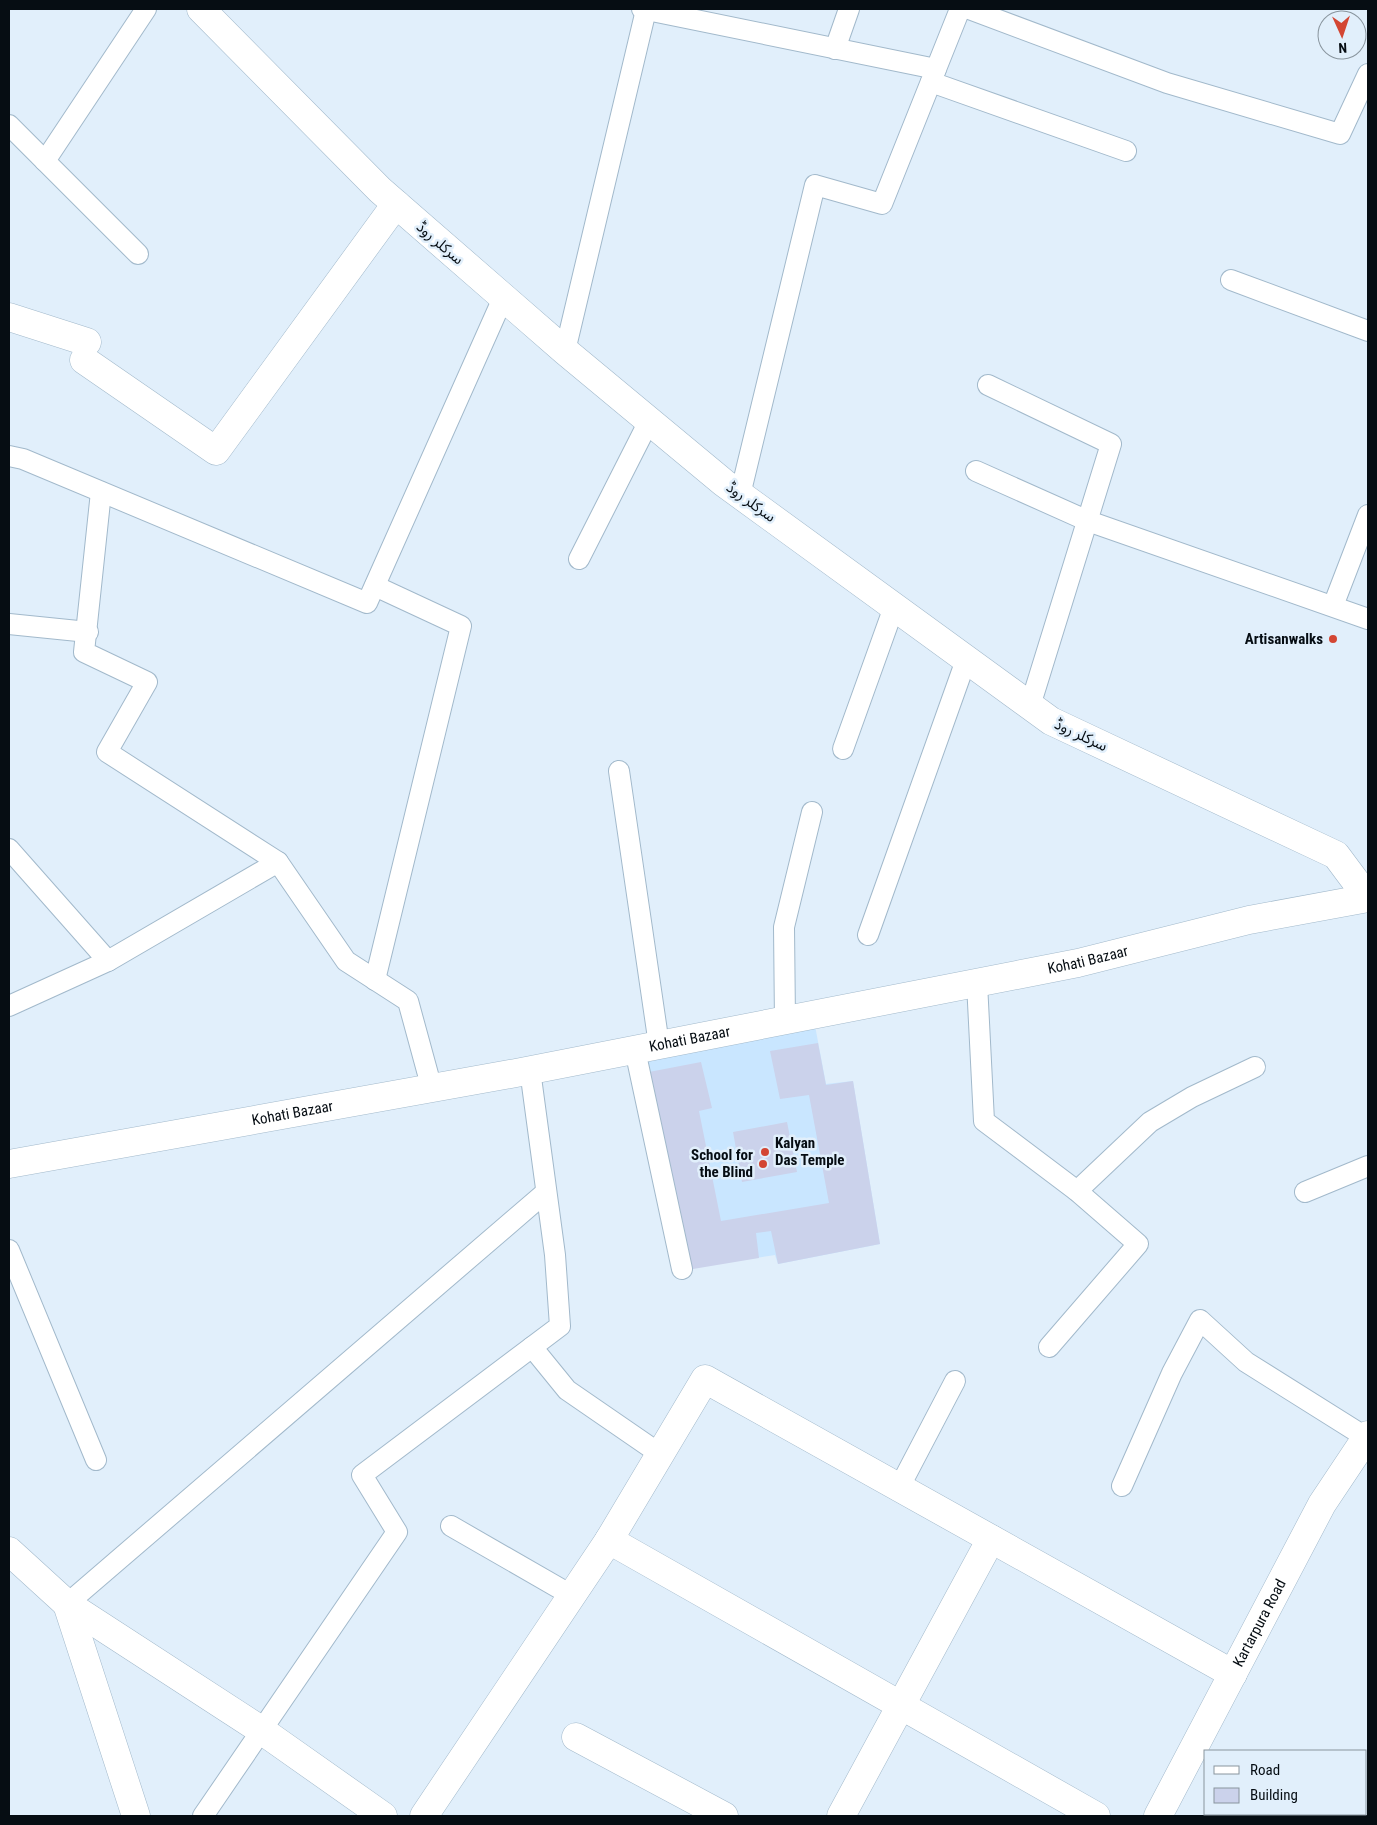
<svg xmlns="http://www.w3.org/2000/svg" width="1377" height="1825" viewBox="0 0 1377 1825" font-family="'Roboto Condensed','Noto Sans Arabic',sans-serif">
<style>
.built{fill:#c9e6ff}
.building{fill:#cbd2eb}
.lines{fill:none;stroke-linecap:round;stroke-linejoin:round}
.lane-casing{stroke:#a2b9cb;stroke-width:22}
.street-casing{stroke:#a2b9cb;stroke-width:29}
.secondary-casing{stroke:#a2b9cb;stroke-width:29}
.lane{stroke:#fff;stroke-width:20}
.street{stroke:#fff;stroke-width:28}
.secondary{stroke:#fff;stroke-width:28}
.poi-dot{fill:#d34633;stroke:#e1effb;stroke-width:2}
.labels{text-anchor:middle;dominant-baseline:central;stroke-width:5;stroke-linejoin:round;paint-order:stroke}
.street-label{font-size:15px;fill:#060d13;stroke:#e1effb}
.poi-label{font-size:15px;font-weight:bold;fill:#060d13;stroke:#e1effb;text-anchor:end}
</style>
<rect width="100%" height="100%" fill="#e1effb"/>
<polygon class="built" points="813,1015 826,1084 853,1081 880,1244 778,1264 775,1255 682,1269 635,1050"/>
<g class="building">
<polygon points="818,1043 826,1085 853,1081 880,1244 778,1264 771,1231 756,1233 759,1258 687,1270 649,1072 701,1062 712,1108 699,1111 721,1221 829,1203 809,1095 780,1099 770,1051"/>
<polygon points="787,1122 797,1172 742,1182 733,1132"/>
</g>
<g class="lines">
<g class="lane-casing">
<g id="lane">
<polyline points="642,9 936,69"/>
<polyline points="969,9 1167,83 1340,134 1368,74"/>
<polyline points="835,49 849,9"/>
<polyline points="931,82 1126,151"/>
<polyline points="9,125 138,254"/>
<polyline points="45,161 146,9"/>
<polyline points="1231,280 1368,331"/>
<polyline points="565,351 646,10"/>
<polyline points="988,385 1111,444 1030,706"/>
<polyline points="9,456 23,459 367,603 503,298"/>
<polyline points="976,471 1088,521 1368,619"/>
<polyline points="101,492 84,652 147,682 107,752 278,862 346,961 408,1001 432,1089"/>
<polyline points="740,495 815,185 882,204 960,9"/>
<polyline points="579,559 649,421"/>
<polyline points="375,586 461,626 375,980"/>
<polyline points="1333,606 1368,515"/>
<polyline points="9,624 88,632"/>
<polyline points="843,749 894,607"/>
<polyline points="619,771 659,1045"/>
<polyline points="9,849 108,961"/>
<polyline points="868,935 966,660"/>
<polyline points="977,983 984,1121 1077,1191 1138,1244 1049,1347"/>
<polyline points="9,1006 108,961 278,862"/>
<polyline points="785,1021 784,927 812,812"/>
<polyline points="635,1050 682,1269"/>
<polyline points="1077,1191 1150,1122 1192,1097 1255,1067"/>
<polyline points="1305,1192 1368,1166"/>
<polyline points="9,1250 96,1460"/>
<polyline points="532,1347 567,1390 660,1454"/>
<polyline points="1122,1486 1172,1373 1200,1320 1246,1362 1367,1438"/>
<polyline points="899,1488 955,1381"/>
<polyline points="451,1526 571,1595"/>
<polyline points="67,1604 546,1192"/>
<polyline points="203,1816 397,1532 362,1475 560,1326 555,1255 530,1070"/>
</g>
</g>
<g class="street-casing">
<g id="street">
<polyline points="9,317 87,342"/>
<polyline points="84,360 216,451 396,204"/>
<polyline points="609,1540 1096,1816"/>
<polyline points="9,1551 67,1604 261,1730 383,1816"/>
<polyline points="67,1604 136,1816"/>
<polyline points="576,1737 724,1816"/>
<polyline points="424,1816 609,1540 705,1379 1233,1674"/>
<polyline points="841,1816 991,1539"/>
</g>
</g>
<g class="secondary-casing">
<g id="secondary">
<polyline points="201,9 380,190 565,351 724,483 1051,721 1336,855 1368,898"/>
<path id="s1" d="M9,1164l507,-91 562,-110 171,-43 119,-22"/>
<path id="s2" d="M1158,1816l164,-312 46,-69"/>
</g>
</g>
<use href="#lane" class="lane"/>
<use href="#street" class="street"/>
<use href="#secondary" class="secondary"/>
</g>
<g class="poi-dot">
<circle cx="1333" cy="639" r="5"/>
<circle cx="765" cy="1152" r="5"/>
<circle cx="763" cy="1164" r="5"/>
</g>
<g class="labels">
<g class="street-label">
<text transform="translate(440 243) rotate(41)">سرکلر روڈ</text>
<text transform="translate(751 502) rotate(36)">سرکلر روڈ</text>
<text transform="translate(1081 735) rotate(25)">سرکلر روڈ</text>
<text stroke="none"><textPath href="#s1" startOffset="1098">Kohati Bazaar</textPath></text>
<text stroke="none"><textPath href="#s1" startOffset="692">Kohati Bazaar</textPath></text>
<text stroke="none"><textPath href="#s1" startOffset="288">Kohati Bazaar</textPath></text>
<text stroke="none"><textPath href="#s2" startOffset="218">Kartarpura Road</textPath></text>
</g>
<g class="poi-label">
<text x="1323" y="639">Artisanwalks</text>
<text x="775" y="1143" text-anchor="start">Kalyan<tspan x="775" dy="17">Das Temple</tspan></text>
<text x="753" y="1155">School for<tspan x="753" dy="17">the Blind</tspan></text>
</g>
</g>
<rect width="1377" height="1825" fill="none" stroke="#060d13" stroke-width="20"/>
<rect x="1204" y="1750" width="162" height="65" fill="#e1effb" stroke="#89959e"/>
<rect x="1214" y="1766" width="25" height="8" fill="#ffffff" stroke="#89959e"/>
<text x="1250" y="1775" font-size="15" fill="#060d13">Road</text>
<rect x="1214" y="1788" width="25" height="15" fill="#cbd2eb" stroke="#89959e"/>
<text x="1250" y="1800" font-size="15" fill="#060d13">Building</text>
<g transform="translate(1342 35) rotate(177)"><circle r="24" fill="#e1effb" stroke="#89959e"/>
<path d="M0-4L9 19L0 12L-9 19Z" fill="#d34633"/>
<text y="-8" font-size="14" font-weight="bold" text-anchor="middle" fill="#060d13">N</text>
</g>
</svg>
